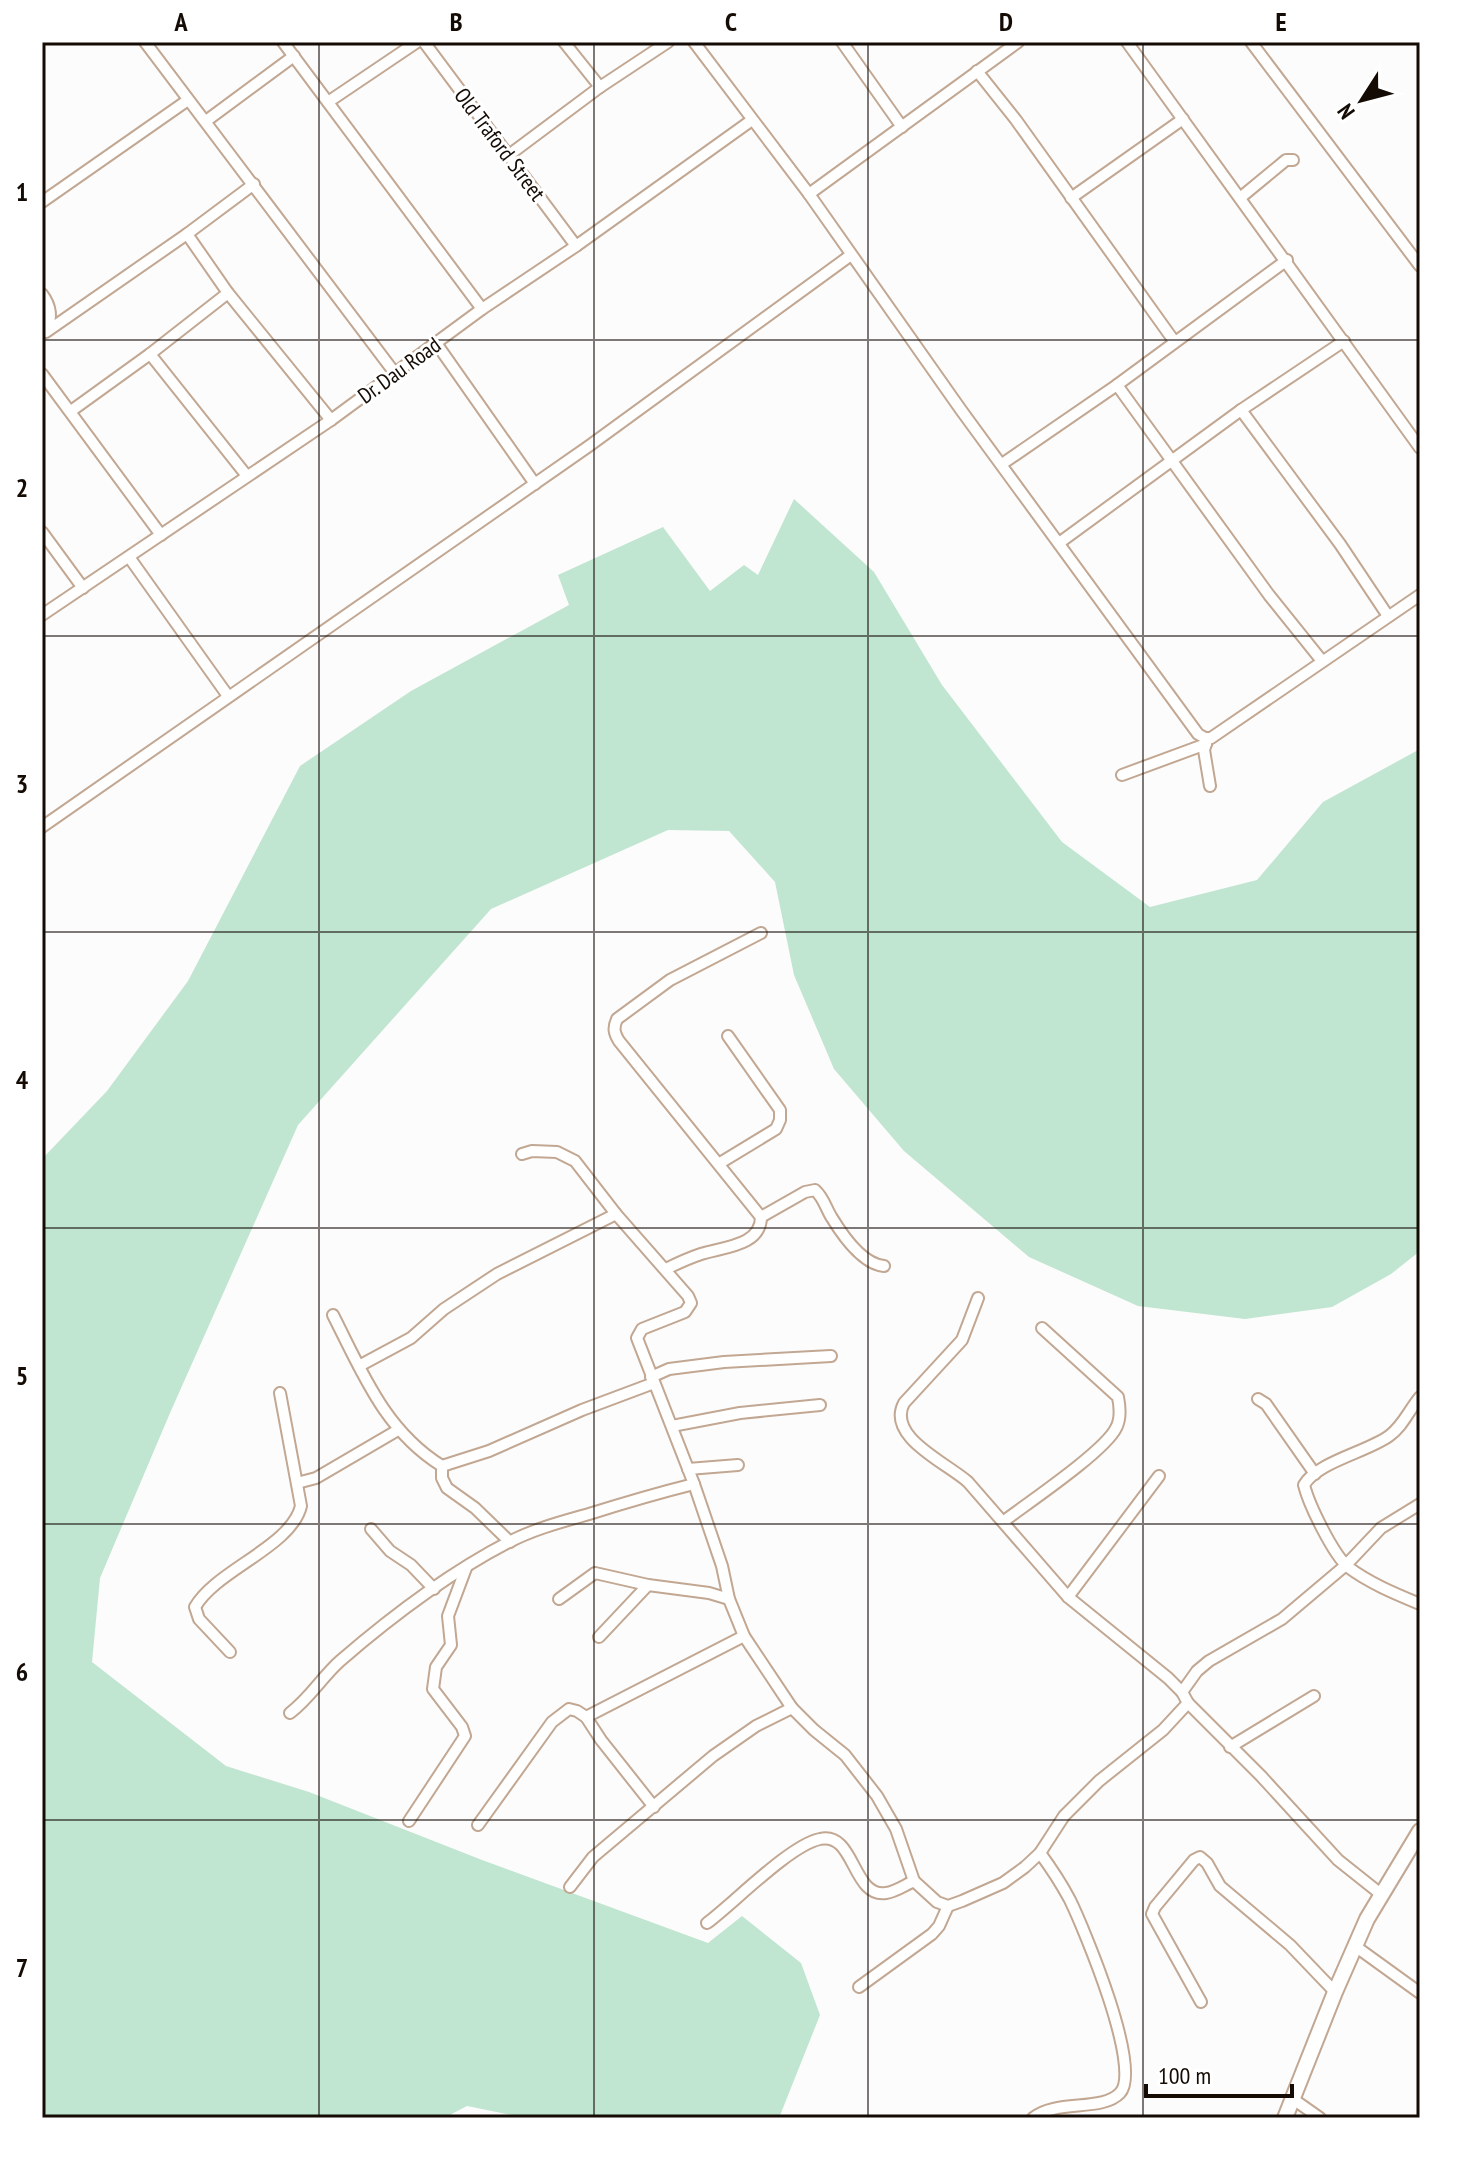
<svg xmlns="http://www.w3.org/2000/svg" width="1462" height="2160" viewBox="0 0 1462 2160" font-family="'PT Sans Narrow',sans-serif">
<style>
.green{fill:#c0e5d0}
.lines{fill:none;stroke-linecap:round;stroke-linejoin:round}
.stream{stroke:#c1d8fc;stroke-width:3}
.street-casing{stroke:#c2a792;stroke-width:14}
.secondary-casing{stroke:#c2a792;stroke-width:18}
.street{stroke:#fff;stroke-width:10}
.secondary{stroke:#fff;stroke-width:14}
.grid{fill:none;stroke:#140b05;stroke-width:2;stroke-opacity:0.55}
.labels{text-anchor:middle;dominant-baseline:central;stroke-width:6;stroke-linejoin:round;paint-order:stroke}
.street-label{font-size:22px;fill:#140b05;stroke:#fff}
.neatline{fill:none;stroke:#140b05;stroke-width:3}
.grid-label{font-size:26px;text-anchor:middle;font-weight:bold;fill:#140b05}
</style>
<rect width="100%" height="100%" fill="#fcfcfc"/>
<polygon class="green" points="794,499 874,572 942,685 1062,842 1150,907 1257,880 1323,802 1420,749 1420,1251 1391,1274 1332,1307 1245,1319 1138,1306 1029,1257 904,1151 834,1069 794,975 775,882 729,831 668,830 491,909 298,1125 170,1413 100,1578 92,1662 226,1766 309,1792 482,1860 708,1943 742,1916 801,1963 820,2015 779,2118 526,2118 467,2106 444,2118 42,2118 42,1159 107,1091 188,981 300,766 411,691 569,605 558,575 663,527 710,591 744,565 758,575"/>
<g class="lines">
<polyline class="stream" points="1382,1908 1420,1846"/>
<g class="street-casing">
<g id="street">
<polyline points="145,42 394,372"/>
<polyline points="283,42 482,309"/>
<polyline points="424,42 576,246"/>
<polyline points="564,42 600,87"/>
<polyline points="694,42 809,194 961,410 1198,734 1205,738 1211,738 1420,595"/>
<polyline points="842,42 902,127"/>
<polyline points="1127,42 1420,448"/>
<polyline points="1251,42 1420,266"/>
<polyline points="977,71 1016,120 1174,341"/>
<polyline points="328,102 417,42"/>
<polyline points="206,121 294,56"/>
<polyline points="509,155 600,87 668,42"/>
<polyline points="809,194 1018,42"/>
<polyline points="1071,198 1183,119"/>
<polyline points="1240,198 1286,160 1293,160"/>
<polyline points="42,202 188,100"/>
<polyline points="187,234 228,293 331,420"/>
<path d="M42,294c9,12 11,23 4,37"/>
<polyline points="46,332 187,234 254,184"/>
<polyline points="436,343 535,484"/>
<polyline points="150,354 247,476"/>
<polyline points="42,374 161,535"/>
<polyline points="1117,385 1269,595 1322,661"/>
<polyline points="1241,410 1340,544 1388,616"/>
<polyline points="71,411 150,354 228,293"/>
<polyline points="1002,464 1117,385 1287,260"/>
<polyline points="42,532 83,588"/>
<polyline points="1059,543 1241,410 1344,341"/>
<polyline points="129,557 228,696"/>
<polyline points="42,615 331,420 482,309 576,246 752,120"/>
<polyline points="1207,740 1204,750 1210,786"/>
<polyline points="1122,775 1206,744"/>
<polyline points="42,827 589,446 851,255"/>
<polyline points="522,1154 532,1151 557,1152 575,1161 616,1214 688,1296 691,1303 685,1312 642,1329 637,1338 694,1484 722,1566 729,1599 744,1636 792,1708 814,1730 845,1755 877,1796 896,1829 914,1881 937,1902 948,1906 962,1901 1003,1883 1025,1867 1040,1853 1064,1816 1099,1781 1163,1730 1188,1703"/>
<polyline points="720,1163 776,1129 780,1120 780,1110 728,1036"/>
<path d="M761,1217l44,-25 10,-2c9,8 11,19 17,28 11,18 31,46 52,48"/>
<path d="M666,1269c12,-6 23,-11 35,-15 22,-7 60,-8 60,-37l-142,-176c-5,-8 -6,-13 -2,-22l53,-39 91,-47"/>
<path d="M978,1298l-16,42 -58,63c-18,34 43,60 64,79l100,115 100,81 14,14 6,11 73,73 77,84 44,35"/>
<path d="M333,1315c29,57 52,116 109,151l47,-15 93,-41 72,-27"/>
<polyline points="359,1366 411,1338 444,1309 497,1274 616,1214"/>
<polyline points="651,1377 669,1369 724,1362 831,1356"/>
<path d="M1420,1397c-11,13 -17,29 -31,39 -22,16 -72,26 -85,49 5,20 29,69 44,82 21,16 48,27 72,37"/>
<polyline points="1258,1399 1266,1404 1315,1474"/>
<polyline points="672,1426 740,1413 820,1405"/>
<polyline points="442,1466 442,1478 447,1488 475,1508 510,1542"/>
<polyline points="688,1469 738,1465"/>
<polyline points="297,1483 316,1478 398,1430"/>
<path d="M1004,1521c24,-18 101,-70 112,-93 5,-9 4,-21 2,-31l-76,-69"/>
<polyline points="371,1529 390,1551 411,1565 434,1589"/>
<polyline points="1068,1597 1159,1476"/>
<polyline points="559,1599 595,1573 648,1585 709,1593 729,1599"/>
<polyline points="599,1637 648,1585"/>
<path d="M230,1652l-31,-33 -4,-12c21,-37 96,-60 106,-101l-21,-113"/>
<polyline points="1182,1692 1197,1671 1209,1661 1282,1619 1346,1565 1381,1528 1420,1504"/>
<path d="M290,1713c20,-15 32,-36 50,-52 51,-44 109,-88 169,-119 25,-13 52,-20 80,-28 35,-11 69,-21 105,-30"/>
<polyline points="586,1717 744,1636"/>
<polyline points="1230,1747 1314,1696"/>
<polyline points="409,1821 465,1736 462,1727 433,1689 436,1667 451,1645 448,1616 466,1568"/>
<polyline points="478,1825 552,1722 569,1709 577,1711 586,1717 601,1740 654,1807"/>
<polyline points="570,1887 593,1857 713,1756 756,1726 792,1708"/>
<path d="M707,1923c27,-20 83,-78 113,-84 35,-8 32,59 66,54 9,-1 19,-8 28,-12"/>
<polyline points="1355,1946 1420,1993"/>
<polyline points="859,1987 932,1934 939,1926 948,1906"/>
<polyline points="1201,2002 1152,1914 1155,1907 1194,1860 1200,1857 1207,1863 1220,1886 1290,1945 1335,1992"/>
<polyline points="1293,2099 1320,2118"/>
<path d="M1033,2118c23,-19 69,-6 87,-25 23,-24 -36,-164 -50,-193 -9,-17 -19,-32 -30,-47"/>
</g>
</g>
<g class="secondary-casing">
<polyline id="secondary" points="1285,2118 1335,1992 1367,1919 1420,1831"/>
</g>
<use href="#street" class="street"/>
<use href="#secondary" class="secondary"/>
</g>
<path class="grid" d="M319,42v2076M594,42v2076M868,42v2076M1143,42v2076M42,340h1378M42,636h1378M42,932h1378M42,1228h1378M42,1524h1378M42,1820h1378"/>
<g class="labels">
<g class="street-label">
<text transform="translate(500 144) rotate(53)">Old Traford Street</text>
<text transform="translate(399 370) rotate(-36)">Dr. Dau Road</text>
</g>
</g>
<rect width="1462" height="2160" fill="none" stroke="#ffffff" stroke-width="88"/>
<g transform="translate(1362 100) rotate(234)" stroke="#ffffff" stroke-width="6" paint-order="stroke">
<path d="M0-6L14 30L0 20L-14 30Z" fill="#140b05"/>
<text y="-12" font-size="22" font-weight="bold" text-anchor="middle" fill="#140b05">N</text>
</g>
<path d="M1146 2084v12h146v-12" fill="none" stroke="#140b05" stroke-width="4"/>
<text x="1158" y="2084" font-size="24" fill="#140b05" stroke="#ffffff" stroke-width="6" paint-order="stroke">100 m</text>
<rect x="44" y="44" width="1374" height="2072" class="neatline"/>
<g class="grid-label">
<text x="181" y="31">A</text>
<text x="456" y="31">B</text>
<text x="731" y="31">C</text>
<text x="1006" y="31">D</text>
<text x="1281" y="31">E</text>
<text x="22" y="201">1</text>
<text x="22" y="497">2</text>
<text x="22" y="793">3</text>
<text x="22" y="1089">4</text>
<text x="22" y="1385">5</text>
<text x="22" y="1681">6</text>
<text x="22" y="1977">7</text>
</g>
</svg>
